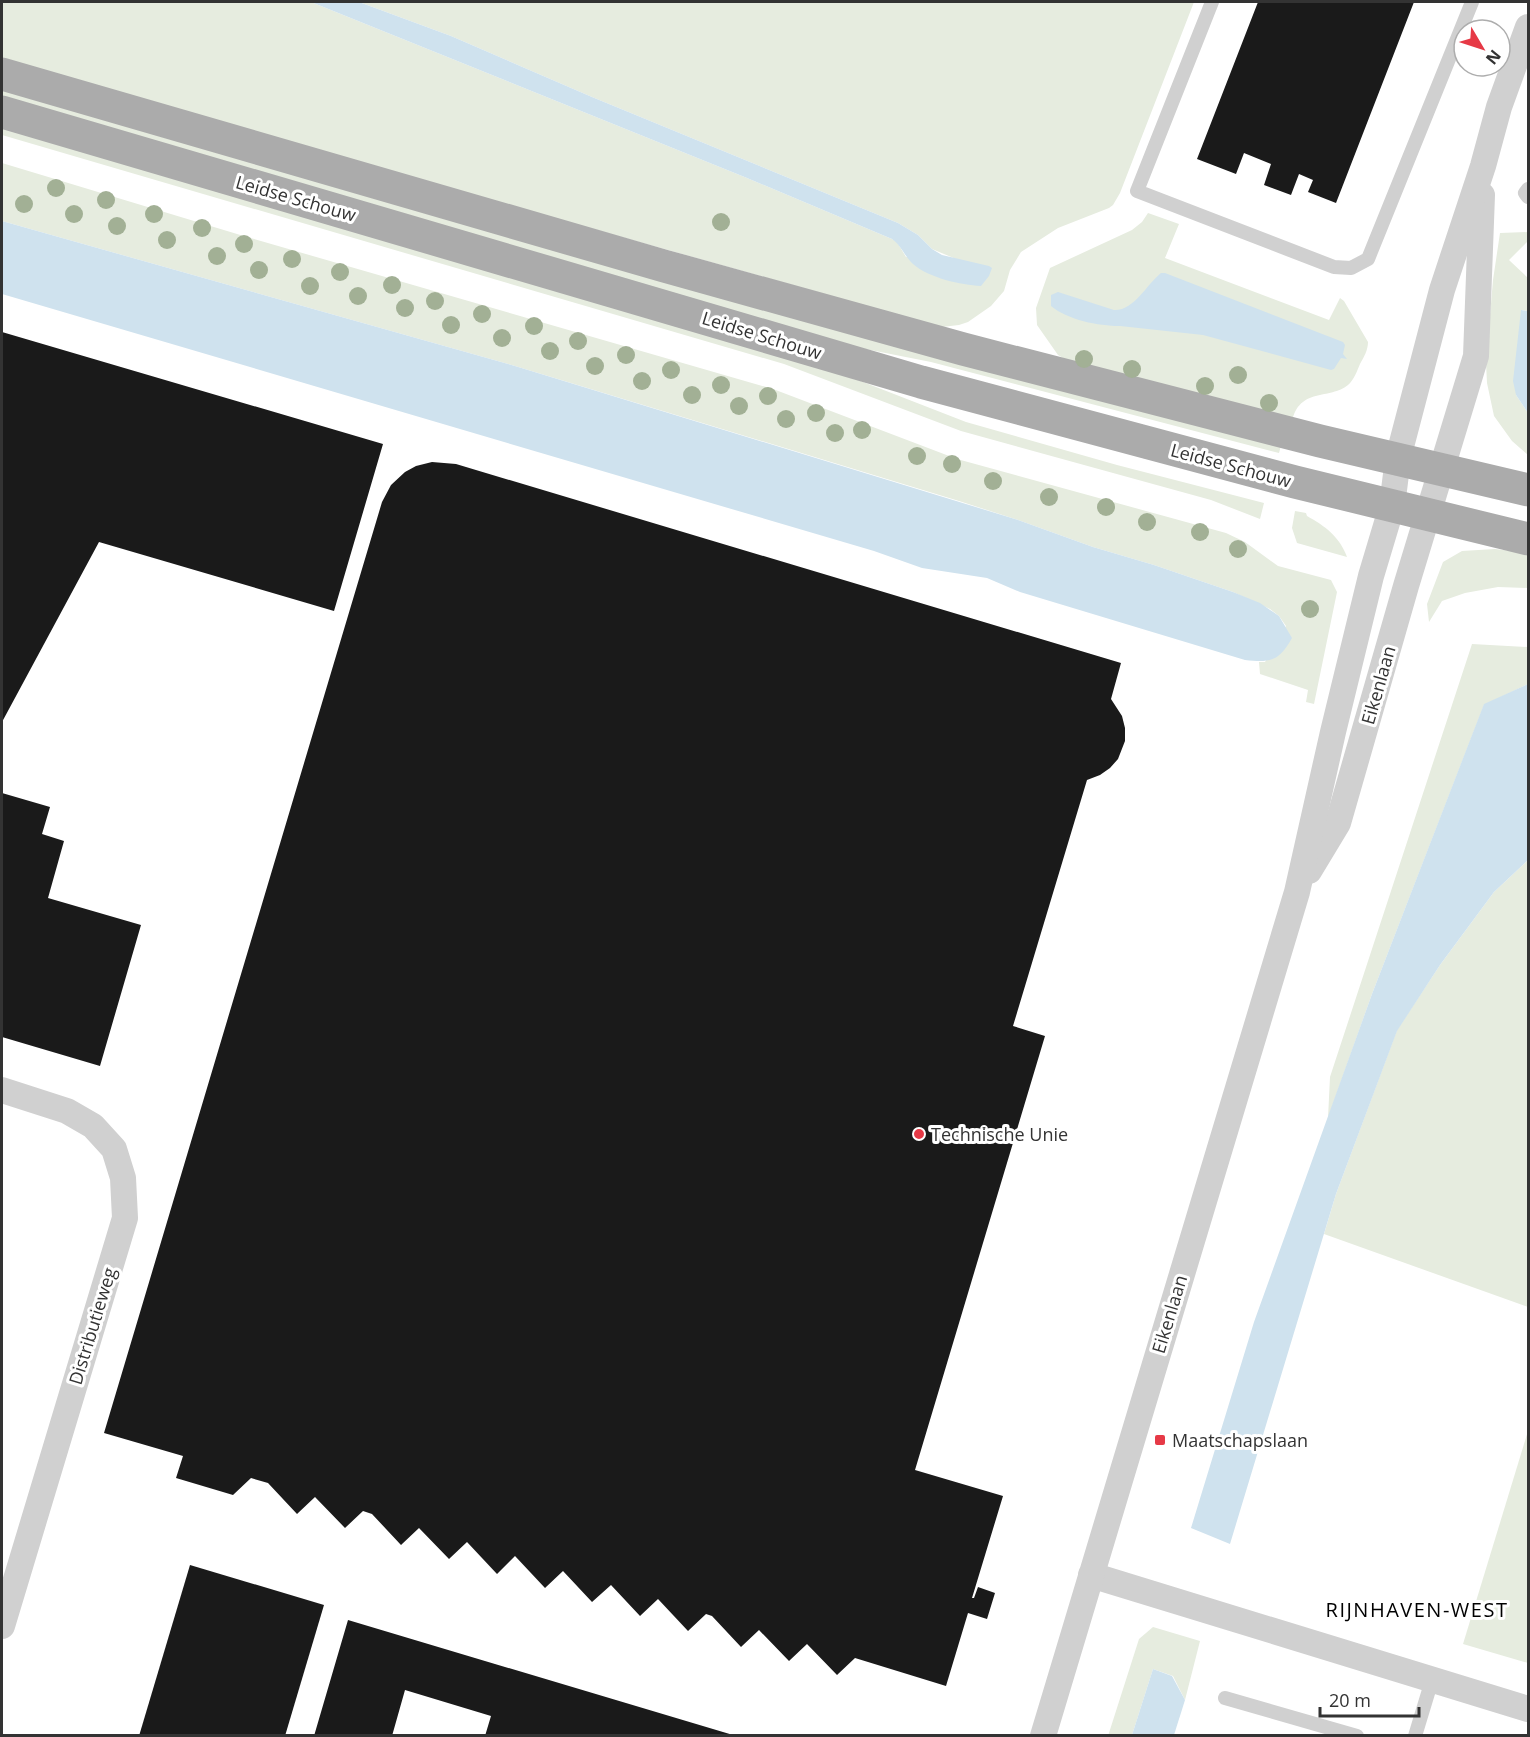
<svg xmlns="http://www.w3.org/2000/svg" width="1530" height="1737" viewBox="0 0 1530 1737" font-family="'Open Sans',sans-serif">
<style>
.green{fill:#e6ecdf}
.water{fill:#cfe2ee}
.building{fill:#1a1a1a}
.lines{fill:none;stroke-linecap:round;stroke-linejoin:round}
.service{stroke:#d0d0d0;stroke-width:14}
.minor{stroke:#d0d0d0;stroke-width:26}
.primary{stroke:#ababab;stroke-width:33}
.tree{fill:#a2b095}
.poi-dot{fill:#e63946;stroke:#fff;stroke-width:2}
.labels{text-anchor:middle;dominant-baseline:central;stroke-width:6;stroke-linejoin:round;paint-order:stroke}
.street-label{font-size:18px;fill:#333;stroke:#fff}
.poi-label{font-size:18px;fill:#333;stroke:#fff;text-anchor:start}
.neighbourhood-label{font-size:20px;letter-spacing:1.5px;fill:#000;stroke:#fff}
</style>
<rect width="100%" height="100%" fill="#fff"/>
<g class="green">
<polygon points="2,2 311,2 747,178 892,239 897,242 906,257 956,259 932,249 918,235 898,223 592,97 451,36 359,2 1194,2 1120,193 1113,205 1109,208 1058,228 1021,252 1010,270 1004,291 991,306 968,322 959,325 942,327 2,63"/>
<polygon points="2,87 1282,442 1279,453 931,362 830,342 2,99"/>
<polygon points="2,120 786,352 966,422 1117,465 1264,503 1260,519 1211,500 961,431 784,364 2,135"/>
<polygon points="2,163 247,237 773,389 957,459 1226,533 1245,542 1278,566 1331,580 1337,592 1314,704 1306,702 1308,690 1260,674 1259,662 1265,662 1286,626 1279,616 1270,609 1233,592 1154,565 1093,547 1015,519 959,501 515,366 2,221"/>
<path d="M1148,213l31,11 -14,34 164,62 11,-22 4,3 24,41c0,8 -4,15 -8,22 -3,7 -6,16 -12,21 -18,15 -49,2 -56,37l-216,-56 -18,-11 -21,-30 -1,-17 14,-40 82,-38 10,-8z"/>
<polygon points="1528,232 1528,241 1509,260 1528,278 1528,311 1522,310 1516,395 1528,413 1528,455 1512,441 1494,416 1487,383 1486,363 1493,280 1500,233"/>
<path d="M1295,511l11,2 1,3c18,10 33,21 40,41l-50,-14 -5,-15z"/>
<polygon points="1495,549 1528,553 1528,588 1498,587 1465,593 1442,601 1429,622 1427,604 1443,562 1462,551"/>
<polygon points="1472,644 1528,647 1528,684 1484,705 1372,994 1328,1118 1330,1077"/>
<polygon points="1528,860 1528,1307 1324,1234 1336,1194 1397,1030 1440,965 1494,892"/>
<polygon points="1528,1431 1528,1663 1463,1644"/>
<polygon points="1153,1627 1200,1641 1185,1700 1173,1676 1153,1669 1132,1735 1108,1736 1139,1639"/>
</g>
<g class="water">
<path d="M311,2h48l92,34 141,61 306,126 20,12 14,14 10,6 47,11 3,2 -3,8 -8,10c-20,-1 -52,-8 -68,-22 -8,-7 -12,-19 -21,-25l-145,-61z"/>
<path d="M2,221l513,145 500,153 78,28 61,18 79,27 27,11 19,13 13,22c-13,23 -21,25 -47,22l-225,-68 -33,-14 -65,-10 -48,-17 -872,-257z"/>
<path d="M1161,273h4l178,69 2,3 -2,9 4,5 -6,-1 -7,11 -3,1 -128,-35 -83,-9c-22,0 -52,-6 -69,-20v-11l7,-3 56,18c20,1 33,-26 47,-37z"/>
<polygon points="1521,310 1528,311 1528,413 1516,395 1513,381"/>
<polygon points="1528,684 1528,860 1494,892 1440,965 1397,1031 1336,1194 1230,1544 1191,1528 1254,1322 1372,994 1484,704"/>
<polygon points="1153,1669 1172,1676 1185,1700 1174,1735 1132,1735"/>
</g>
<g class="building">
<polygon points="1258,2 1414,2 1336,203 1308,192 1313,180 1299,174 1291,195 1264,185 1271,164 1244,153 1236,174 1197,159"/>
<polygon points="2,332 383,444 334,611 99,542 2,722"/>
<polygon points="432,462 456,464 1121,663 1111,699 1122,716 1125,728 1125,741 1118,759 1110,768 1100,775 1087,780 1013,1026 1045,1036 915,1470 1003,1496 972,1598 974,1598 978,1587 995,1593 987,1619 968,1613 946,1686 855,1658 837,1675 807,1644 789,1661 759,1630 741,1647 712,1616 706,1614 688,1631 658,1599 640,1616 611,1585 592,1602 563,1571 545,1588 515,1556 497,1574 467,1542 449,1559 419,1528 401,1545 372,1514 363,1511 345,1528 315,1497 297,1514 268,1483 251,1478 233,1495 176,1478 183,1456 104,1433 382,502 391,485 405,472 416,466"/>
<polygon points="2,793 50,807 42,834 64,841 48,898 141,925 100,1066 2,1037"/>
<polygon points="190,1565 324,1605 285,1736 139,1736"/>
<polygon points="348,1620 733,1735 733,1736 485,1736 491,1716 405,1690 392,1736 314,1736"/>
</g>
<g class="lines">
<g class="service">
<polyline points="1212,2 1137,191 1334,267 1351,268 1368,259 1472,2"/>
<polyline points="1528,189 1525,193 1528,197"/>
<polyline points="1225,1698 1357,1736"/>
<polyline points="1415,1736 1432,1680"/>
</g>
<g class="minor">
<polyline points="1309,871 1338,823 1406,586 1476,356 1482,195"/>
<polyline points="2,1090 67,1111 93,1126 114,1149 123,1178 125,1218 2,1626"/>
<polyline points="1091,1575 1528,1709"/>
<polyline points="1043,1736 1297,892 1333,732 1371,576 1392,506 1398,458 1442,290 1483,166 1499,107 1528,27"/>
</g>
<g class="primary">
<polyline points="2,74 664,266 963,349 1320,441 1528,490"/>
<polyline points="2,112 921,382 1295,482 1528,539"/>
</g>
</g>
<g class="tree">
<circle cx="56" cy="188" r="9"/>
<circle cx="106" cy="200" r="9"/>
<circle cx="24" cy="204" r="9"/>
<circle cx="74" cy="214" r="9"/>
<circle cx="154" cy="214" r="9"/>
<circle cx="721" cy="222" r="9"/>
<circle cx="117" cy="226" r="9"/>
<circle cx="202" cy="228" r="9"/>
<circle cx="167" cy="240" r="9"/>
<circle cx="244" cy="244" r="9"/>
<circle cx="217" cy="256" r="9"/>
<circle cx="292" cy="259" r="9"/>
<circle cx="259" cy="270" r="9"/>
<circle cx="340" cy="272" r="9"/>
<circle cx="392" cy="285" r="9"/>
<circle cx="310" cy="286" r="9"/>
<circle cx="358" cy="296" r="9"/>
<circle cx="435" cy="301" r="9"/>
<circle cx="405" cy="308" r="9"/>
<circle cx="482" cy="314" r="9"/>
<circle cx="451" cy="325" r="9"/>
<circle cx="534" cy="326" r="9"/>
<circle cx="502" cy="338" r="9"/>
<circle cx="578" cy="341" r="9"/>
<circle cx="550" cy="351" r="9"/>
<circle cx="626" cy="355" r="9"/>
<circle cx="1084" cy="359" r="9"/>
<circle cx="595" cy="366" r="9"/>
<circle cx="1132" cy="369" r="9"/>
<circle cx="671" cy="370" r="9"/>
<circle cx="1238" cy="375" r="9"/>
<circle cx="642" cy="381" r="9"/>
<circle cx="721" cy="385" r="9"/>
<circle cx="1205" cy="386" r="9"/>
<circle cx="692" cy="395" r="9"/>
<circle cx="768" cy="396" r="9"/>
<circle cx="1269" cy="403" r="9"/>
<circle cx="739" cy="406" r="9"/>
<circle cx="816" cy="413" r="9"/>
<circle cx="786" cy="419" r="9"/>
<circle cx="862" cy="430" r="9"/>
<circle cx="835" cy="433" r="9"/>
<circle cx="917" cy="456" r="9"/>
<circle cx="952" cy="464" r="9"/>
<circle cx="993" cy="481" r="9"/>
<circle cx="1049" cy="497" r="9"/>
<circle cx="1106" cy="507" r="9"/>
<circle cx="1147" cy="522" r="9"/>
<circle cx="1200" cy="532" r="9"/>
<circle cx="1238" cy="549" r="9"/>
<circle cx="1310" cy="609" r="9"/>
</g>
<g class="poi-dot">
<circle cx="919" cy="1134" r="6"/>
<rect x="1154" y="1434" width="12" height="12" rx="3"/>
</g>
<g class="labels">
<g class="street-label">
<text transform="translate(296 198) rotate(16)">Leidse Schouw</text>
<text transform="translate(762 335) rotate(17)">Leidse Schouw</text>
<text transform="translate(1231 465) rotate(15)">Leidse Schouw</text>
<text transform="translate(1378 685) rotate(-74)">Eikenlaan</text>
<text transform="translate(1169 1314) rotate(-73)">Eikenlaan</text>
<text transform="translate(92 1326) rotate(-73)">Distributieweg</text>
</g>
<g class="poi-label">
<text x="931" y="1134">Technische Unie</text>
<text x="1172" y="1440">Maatschapslaan</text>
</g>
<g class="neighbourhood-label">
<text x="1417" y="1609">RIJNHAVEN-WEST</text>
</g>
</g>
<rect width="1530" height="1737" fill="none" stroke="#333333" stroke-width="6"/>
<g transform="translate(1482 48) rotate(129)"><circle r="28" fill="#ffffff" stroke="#adadad" stroke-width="1.5"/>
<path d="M0-4.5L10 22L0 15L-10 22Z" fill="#e63946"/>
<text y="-9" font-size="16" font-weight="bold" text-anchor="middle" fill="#333333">N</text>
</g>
<path d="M1320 1707v9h99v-9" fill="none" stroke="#333333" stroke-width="3"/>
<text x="1329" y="1707" font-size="18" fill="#333333" stroke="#ffffff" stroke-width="4.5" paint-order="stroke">20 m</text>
</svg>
